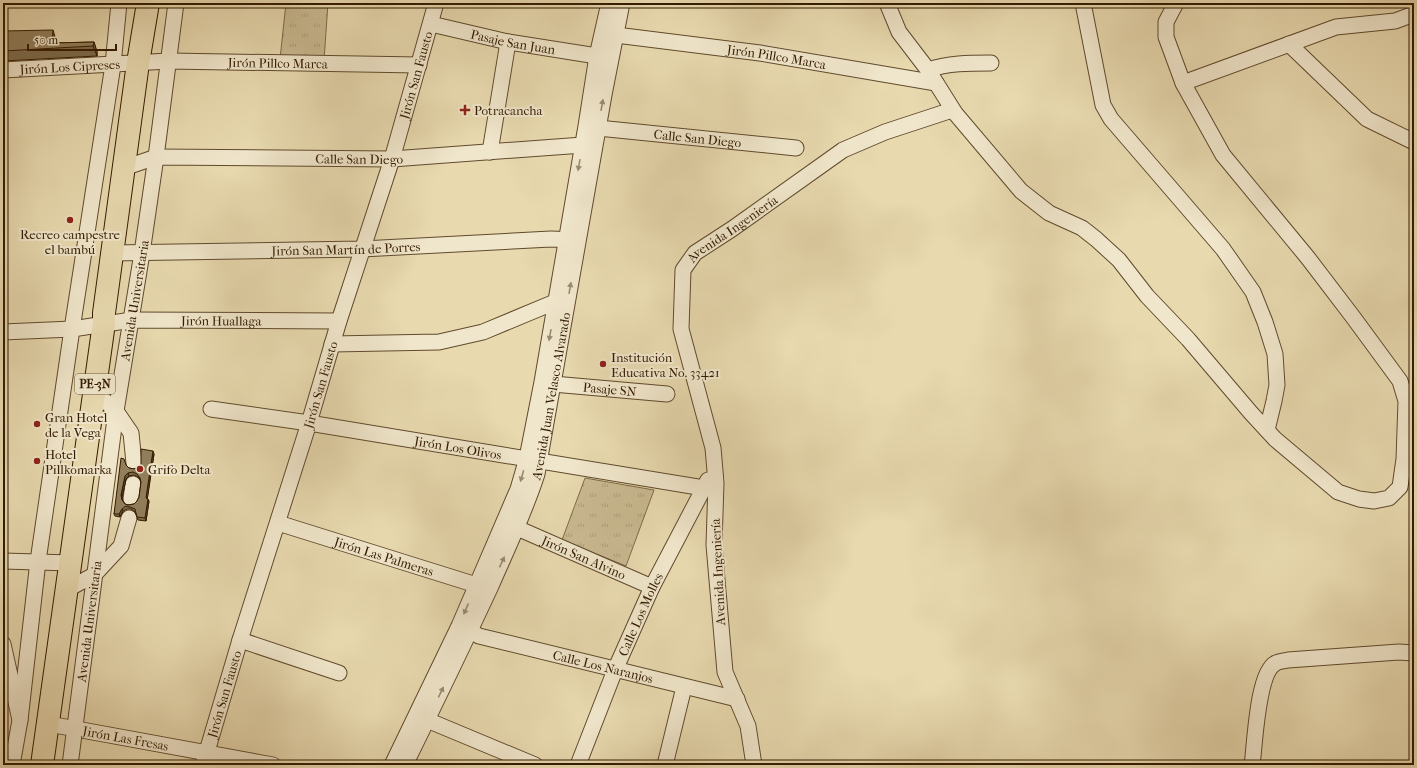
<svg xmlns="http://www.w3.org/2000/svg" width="1417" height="768" viewBox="0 0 1417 768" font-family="'IM FELL French Canon',serif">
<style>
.park{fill:url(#park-tufts);stroke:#7e6a48}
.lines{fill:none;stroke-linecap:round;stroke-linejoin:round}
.minor-casing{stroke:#604a2c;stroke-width:17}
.highway-casing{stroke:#331b00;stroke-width:24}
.minor{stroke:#f0e6cb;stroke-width:15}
.highway{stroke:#e8d9af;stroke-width:22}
.wall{fill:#7d6c4e;stroke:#331b00;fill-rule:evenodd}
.shaded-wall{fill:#665840;stroke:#331b00}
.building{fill:#917e5b;stroke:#331b00;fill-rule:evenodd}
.oneway{fill:#9b8b70}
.poi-dot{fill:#8f2418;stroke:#f0e6cb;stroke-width:1.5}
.labels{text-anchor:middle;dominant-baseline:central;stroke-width:4;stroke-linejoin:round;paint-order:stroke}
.shield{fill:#f0e6cb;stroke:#6c583d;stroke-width:1}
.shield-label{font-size:12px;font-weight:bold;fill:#331b00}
.street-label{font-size:13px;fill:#331b00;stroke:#f0e6cb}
.poi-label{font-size:13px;fill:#331b00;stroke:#f0e6cb;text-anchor:start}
</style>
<defs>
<pattern id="park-tufts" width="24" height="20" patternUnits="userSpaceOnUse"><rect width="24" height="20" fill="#c9b991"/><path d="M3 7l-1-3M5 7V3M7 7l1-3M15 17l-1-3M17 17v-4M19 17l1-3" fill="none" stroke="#ad9e7b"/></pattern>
</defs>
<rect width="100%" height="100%" fill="#e8d9af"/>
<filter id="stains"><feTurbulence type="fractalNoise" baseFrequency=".005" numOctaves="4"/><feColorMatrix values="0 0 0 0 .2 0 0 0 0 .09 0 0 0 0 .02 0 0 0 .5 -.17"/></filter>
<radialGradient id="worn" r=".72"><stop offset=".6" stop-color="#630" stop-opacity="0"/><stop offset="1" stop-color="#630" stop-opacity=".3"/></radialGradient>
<g class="park">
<polygon points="286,3 328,3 324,60 280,59"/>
<polygon points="585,478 654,490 626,566 562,540"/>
</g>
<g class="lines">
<g class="minor-casing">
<g id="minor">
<polyline points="887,3 899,32 928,70 955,113 1021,191 1049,213 1082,228 1096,239 1119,260 1147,296 1188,339 1251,413 1275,439 1338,492 1359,499 1374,501 1389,498 1400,487 1404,459 1406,401 1400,381 1353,317 1308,258 1223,155 1183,83"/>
<polyline points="1083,3 1103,105 1111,119 1223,249 1253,292 1265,322 1275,354 1277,385 1274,401 1267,430"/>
<polyline points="1176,3 1166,22 1166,37 1183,83 1336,27 1395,21 1414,14"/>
<path id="s1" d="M431,24l77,18 89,14"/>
<path id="s2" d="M616,35l144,18 176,30"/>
<polyline points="1289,44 1367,119 1414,142"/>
<path id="s3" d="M3,70l166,-9 250,4"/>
<path d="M928,70c20,-7 41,-7 63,-7"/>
<path id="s4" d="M598,128l198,20"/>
<polyline points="490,152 508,42"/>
<path id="s5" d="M124,168l32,-11 236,2 191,-14 9,2"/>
<path id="s6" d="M112,253l250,-4 189,-10 24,1"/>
<path id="s7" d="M3,332l69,-3 60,-9 207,1"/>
<polyline points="332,344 439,342 483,332 555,302"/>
<path id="s8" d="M553,384l114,10"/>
<polyline points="94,391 116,411 131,433 134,463"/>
<path id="s9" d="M211,409l98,14 395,65"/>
<polyline points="131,499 133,484"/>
<path id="s10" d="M278,523l208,65"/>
<path id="s11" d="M517,528l135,59"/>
<polyline points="3,561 71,563"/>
<polyline points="68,589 94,575 121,546 129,518"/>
<path id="s12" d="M470,631l9,5 258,63"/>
<polyline points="240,640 339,673"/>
<polyline points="3,644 20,720 12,765"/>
<polyline points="20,720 38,561 72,329 113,65 119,3"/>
<polyline points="427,720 535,765"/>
<path id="s13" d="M49,724l224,41"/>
<path id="s14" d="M70,765l46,-354 26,-158 14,-96 20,-154"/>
<path id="s15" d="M203,765l37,-125 69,-217 30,-102 53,-162 44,-156"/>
<polyline points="392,765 459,626 518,489 527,458 542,382 586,126 597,56 609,3"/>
<path id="s16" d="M405,765c29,-59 58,-119 86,-179 16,-37 34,-74 46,-112l67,-379 18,-92"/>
<path id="s17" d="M578,765l37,-95 37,-83 56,-107"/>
<polyline points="665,765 684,687"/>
<path id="s18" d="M754,765l-6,-39 -23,-54 -11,-127 2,-62 -3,-35 -32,-119 2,-59 12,-17 37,-24 111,-79 42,-18 67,-22"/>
<path d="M1252,765c3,-20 5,-93 24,-102 3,-2 9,-2 12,-3l111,-8 15,1"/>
</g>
</g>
<g class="highway-casing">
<polyline id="highway" points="42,765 104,323 104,313 138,63 148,3"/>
</g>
<use href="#minor" class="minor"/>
<use href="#highway" class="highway"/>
</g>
<g class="wall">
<polygon points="3,31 56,40 56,43 94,42 97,52 97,56 3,61"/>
<path d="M154,454l-7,45 2,2 -3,20 -8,-1 -3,-8 -4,-3h-4l-4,2 -3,6 -5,-1 -1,-2 12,-48 3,2 5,1 5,-2zM134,475l4,2 2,2 1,3 -2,15 -2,4 -3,3 -6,1 -3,-1 -2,-3 -1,-3 4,-19 3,-3z"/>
</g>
<g class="shaded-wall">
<polygon points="53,30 56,40 56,48 52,43"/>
<polygon points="94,42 97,52 97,56 93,46"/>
<polygon points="153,451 154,454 147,501 146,498"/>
<polygon points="128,473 129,476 126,479 122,498 123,503 121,495 125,476"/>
<polygon points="148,499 149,501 146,521 145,518"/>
<polygon points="122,509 123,511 120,517 119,514"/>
</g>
<g class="building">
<polygon points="53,30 52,43 94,42 93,46 3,51 3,31"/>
<path d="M141,449l12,2 -7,47 2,1 -3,19 -8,-1 -2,-8 -5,-2 -4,-1 -4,3 -3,5h-5l7,-56 3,1 2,6 3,3 5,1 5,-2 2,-3zM133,472l4,2 3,4 1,4 -2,15 -2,4 -3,3 -6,1 -3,-1 -3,-4 -1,-5 4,-19 3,-3z"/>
</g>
<defs><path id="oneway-solid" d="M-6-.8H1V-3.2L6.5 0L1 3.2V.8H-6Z"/></defs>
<g class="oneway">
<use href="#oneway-solid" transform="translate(602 105) rotate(-80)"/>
<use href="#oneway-solid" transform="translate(579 165) rotate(100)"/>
<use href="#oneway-solid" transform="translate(570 288) rotate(-80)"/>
<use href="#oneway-solid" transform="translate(550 335) rotate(100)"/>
<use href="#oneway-solid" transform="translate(522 476) rotate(106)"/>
<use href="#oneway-solid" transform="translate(502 562) rotate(-65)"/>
<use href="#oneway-solid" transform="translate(466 609) rotate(113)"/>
<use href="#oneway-solid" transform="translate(441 692) rotate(-64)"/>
</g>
<g class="poi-dot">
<path d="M463 104h4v4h4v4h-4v4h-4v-4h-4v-4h4z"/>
<circle cx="70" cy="220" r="4"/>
<circle cx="603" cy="364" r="4"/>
<circle cx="37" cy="424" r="4"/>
<circle cx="37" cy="461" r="4"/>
<circle cx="140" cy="469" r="4"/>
</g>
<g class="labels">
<rect class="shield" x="75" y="374" width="40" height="20" rx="3"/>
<g class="shield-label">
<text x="95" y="384">PE-3N</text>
</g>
<g class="street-label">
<text stroke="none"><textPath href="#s1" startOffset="84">Pasaje San Juan</textPath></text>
<text stroke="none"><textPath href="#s2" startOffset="162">Jirón Pillco Marca</textPath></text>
<text stroke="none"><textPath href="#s3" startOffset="275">Jirón Pillco Marca</textPath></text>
<text stroke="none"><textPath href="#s3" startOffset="67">Jirón Los Cipreses</textPath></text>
<text stroke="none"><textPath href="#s15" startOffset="722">Jirón San Fausto</textPath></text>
<text stroke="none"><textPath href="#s4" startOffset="100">Calle San Diego</textPath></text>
<text stroke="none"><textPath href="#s5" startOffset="237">Calle San Diego</textPath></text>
<text stroke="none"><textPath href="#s18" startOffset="570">Avenida Ingeniería</textPath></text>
<text stroke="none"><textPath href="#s6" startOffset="234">Jirón San Martín de Porres</textPath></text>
<text stroke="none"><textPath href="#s14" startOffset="469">Avenida Universitaria</textPath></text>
<text stroke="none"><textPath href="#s7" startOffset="219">Jirón Huallaga</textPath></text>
<text stroke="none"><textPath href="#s15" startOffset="398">Jirón San Fausto</textPath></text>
<text stroke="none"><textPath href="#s8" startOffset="57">Pasaje SN</textPath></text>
<text stroke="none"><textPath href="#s16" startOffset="399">Avenida Juan Velasco Alvarado</textPath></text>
<text stroke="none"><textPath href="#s9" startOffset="250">Jirón Los Olivos</textPath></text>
<text stroke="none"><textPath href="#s10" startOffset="111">Jirón Las Palmeras</textPath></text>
<text stroke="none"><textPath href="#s11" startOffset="73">Jirón San Alvino</textPath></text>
<text transform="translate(718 572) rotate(-93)">Avenida Ingeniería</text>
<text stroke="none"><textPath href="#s17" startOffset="163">Calle Los Molles</textPath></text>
<text stroke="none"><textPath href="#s14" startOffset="145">Avenida Universitaria</textPath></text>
<text stroke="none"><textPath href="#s12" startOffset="138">Calle Los Naranjos</textPath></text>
<text stroke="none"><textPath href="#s15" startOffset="74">Jirón San Fausto</textPath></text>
<text stroke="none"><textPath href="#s13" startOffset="78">Jirón Las Fresas</textPath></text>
</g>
<g class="poi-label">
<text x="474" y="110">Potracancha</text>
<text x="70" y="234" text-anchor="middle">Recreo campestre<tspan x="70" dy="15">el bambú</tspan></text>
<text x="611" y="357">Institución<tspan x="611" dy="15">Educativa No. 33421</tspan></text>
<text x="45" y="417">Gran Hotel<tspan x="45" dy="15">de la Vega</tspan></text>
<text x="45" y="454">Hotel<tspan x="45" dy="15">Pillkomarka</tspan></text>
<text x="148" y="469">Grifo Delta</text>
</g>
</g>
<rect width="1417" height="768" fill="none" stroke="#e8d9af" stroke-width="16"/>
<rect x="4" y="4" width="1409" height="760" fill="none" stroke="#331b00" stroke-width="2"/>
<rect x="8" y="8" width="1401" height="752" fill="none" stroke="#331b00"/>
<path d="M28 44v6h88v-6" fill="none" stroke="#331b00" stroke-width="2"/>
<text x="34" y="44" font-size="12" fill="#331b00" stroke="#f0e6cb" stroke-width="3" paint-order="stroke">50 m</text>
<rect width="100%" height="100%" filter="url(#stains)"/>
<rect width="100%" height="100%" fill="url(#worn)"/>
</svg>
